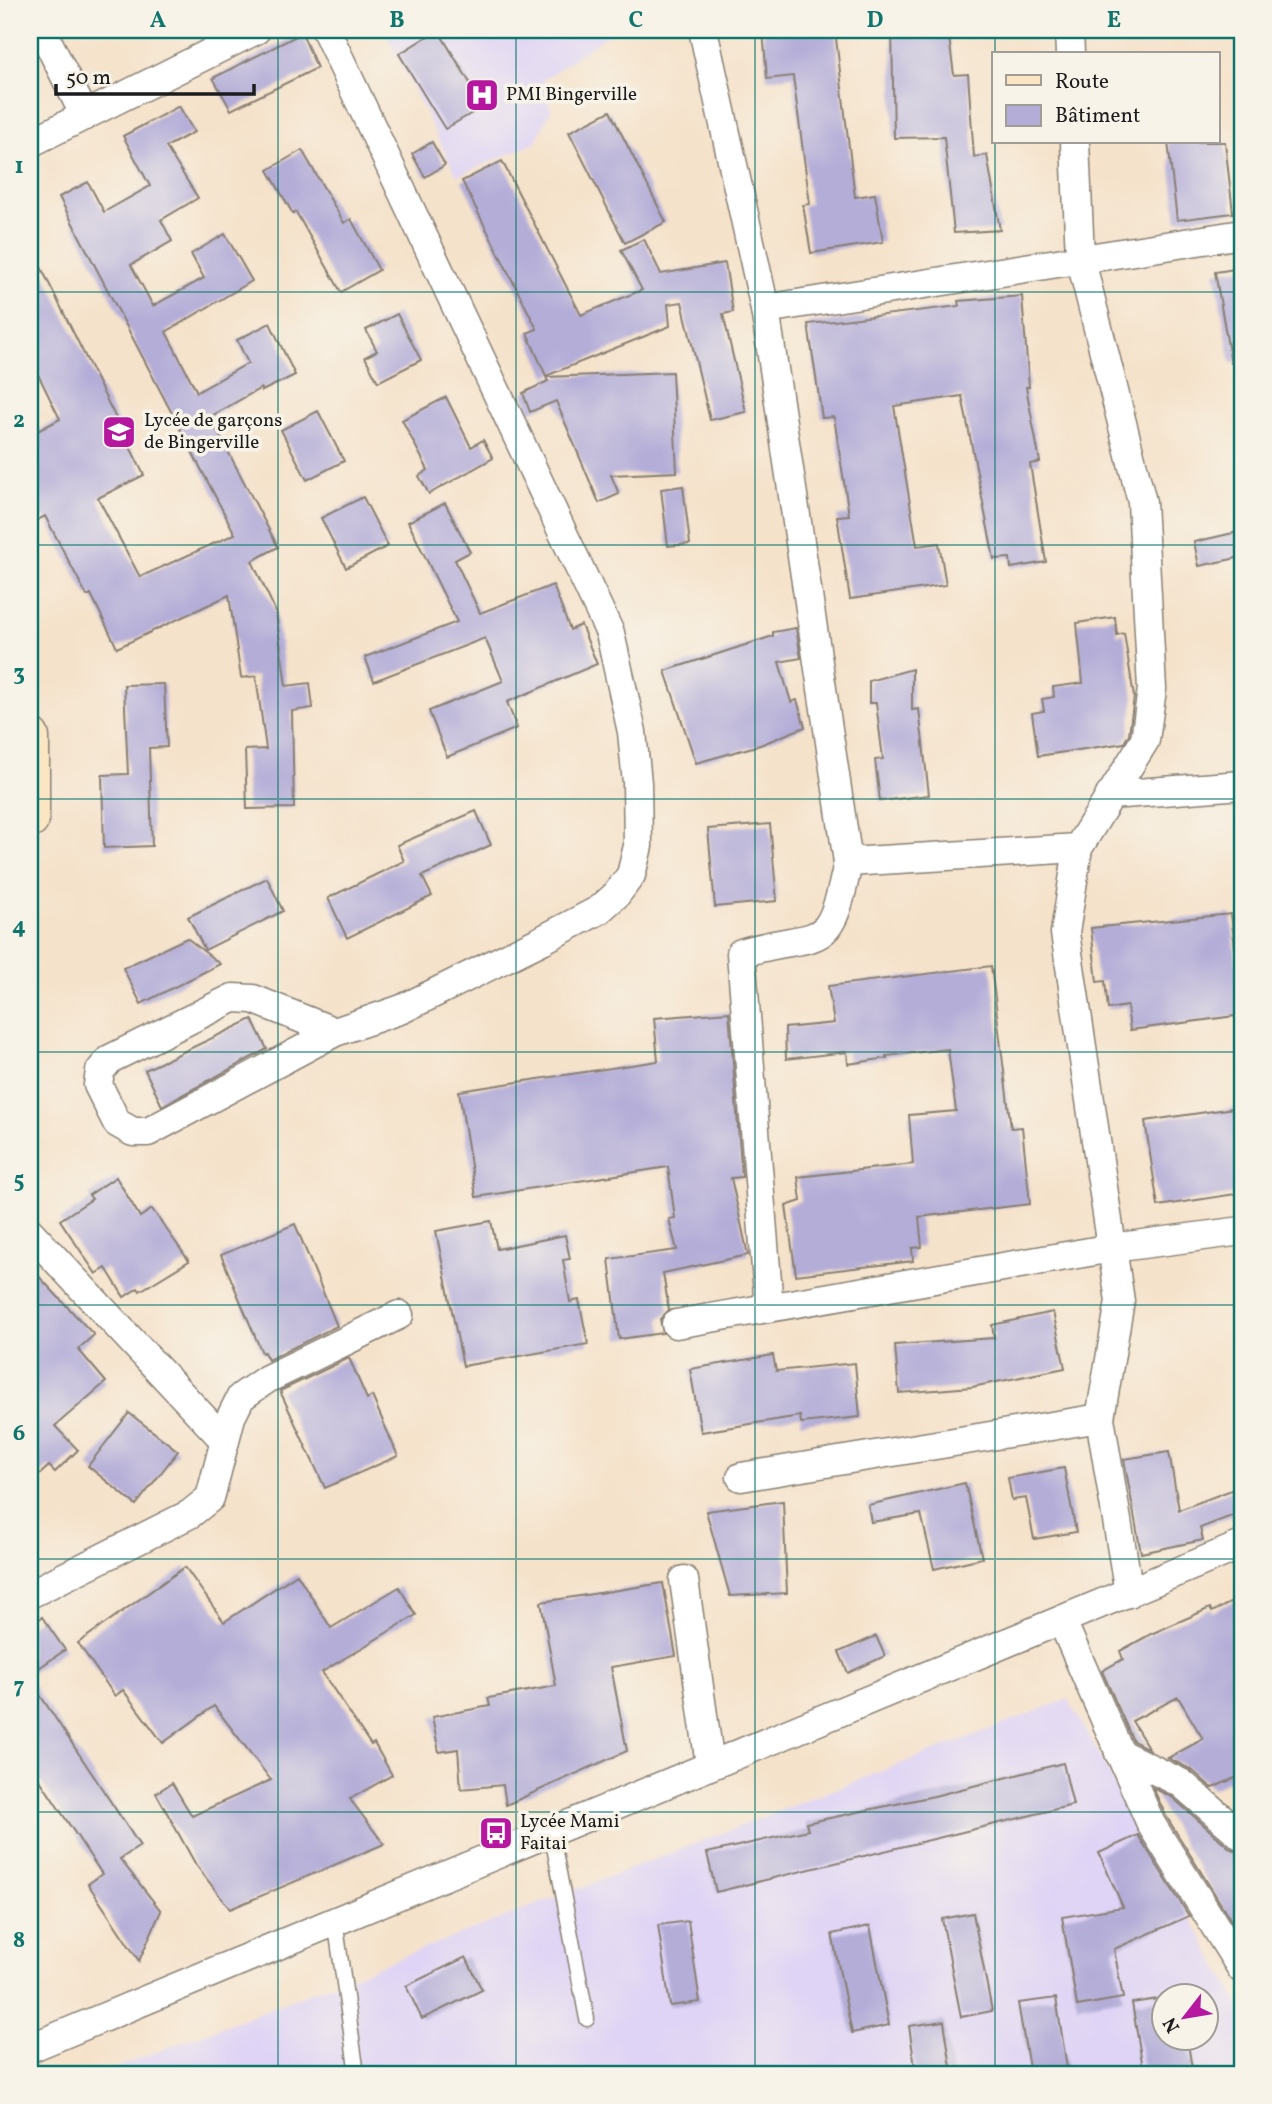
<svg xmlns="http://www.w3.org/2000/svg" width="1272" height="2104" viewBox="0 0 1272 2104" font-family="Vollkorn,serif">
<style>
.built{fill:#dfd4f5;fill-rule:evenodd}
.building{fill:#b4add8}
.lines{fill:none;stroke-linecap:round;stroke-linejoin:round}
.service-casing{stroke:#887f73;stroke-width:17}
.minor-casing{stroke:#887f73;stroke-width:31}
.secondary-casing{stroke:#887f73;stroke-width:41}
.service{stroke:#fff;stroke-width:14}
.minor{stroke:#fff;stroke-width:28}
.secondary{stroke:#fbe6c4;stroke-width:38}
.grid{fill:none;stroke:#0f766e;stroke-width:2;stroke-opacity:0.55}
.labels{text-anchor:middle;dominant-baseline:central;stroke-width:7;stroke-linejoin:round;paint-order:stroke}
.poi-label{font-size:19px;fill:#1c1c1c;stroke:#f7f3e8;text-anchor:start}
.neatline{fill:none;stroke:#0f766e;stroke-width:2.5}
.grid-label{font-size:23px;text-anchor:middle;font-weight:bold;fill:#0f766e}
</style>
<rect width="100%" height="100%" fill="#f7f3e8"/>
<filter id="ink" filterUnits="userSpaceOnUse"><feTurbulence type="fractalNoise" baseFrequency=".0143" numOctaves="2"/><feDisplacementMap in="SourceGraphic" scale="14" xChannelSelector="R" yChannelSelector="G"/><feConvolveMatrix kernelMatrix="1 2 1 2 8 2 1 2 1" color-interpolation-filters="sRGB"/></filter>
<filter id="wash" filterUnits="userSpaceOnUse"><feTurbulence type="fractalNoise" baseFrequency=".00686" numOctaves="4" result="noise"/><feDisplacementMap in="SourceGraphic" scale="28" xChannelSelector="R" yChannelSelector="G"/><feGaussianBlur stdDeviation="1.57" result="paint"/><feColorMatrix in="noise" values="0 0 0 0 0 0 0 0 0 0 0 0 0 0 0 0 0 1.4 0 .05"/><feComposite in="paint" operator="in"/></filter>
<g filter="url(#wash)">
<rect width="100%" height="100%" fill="#f5e2ca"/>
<g class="built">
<polygon points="384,30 607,30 609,34 543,80 551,110 535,143 457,176"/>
<path d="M1068,1699l174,310v65h-1142zM1164,1996h42v42h-42z"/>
</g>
<g id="blocks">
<g class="building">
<polygon points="438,30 484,106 445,129 399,54"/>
<polygon points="763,30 835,30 855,197 875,194 883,242 811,253 803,205 810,204 793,76 767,79"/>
<polygon points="892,30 948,30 954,75 968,74 974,157 987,155 1000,230 954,233 944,137 894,138"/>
<polygon points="302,33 317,68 231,110 213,78"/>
<polygon points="179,106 194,132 166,147 198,198 161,220 172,241 131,265 153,306 204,278 191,254 225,234 252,281 166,332 197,392 248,363 237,340 270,323 295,375 262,391 261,388 210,417 278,547 252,561 276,612 286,686 310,683 313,708 292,711 294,808 247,809 245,750 266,749 256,676 241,678 229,595 117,648 91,594 87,596 45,516 30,524 30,435 60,419 30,358 30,245 144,475 98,498 140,577 235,534 59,197 88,182 104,212 150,186 123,136"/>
<polygon points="610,111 666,222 625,243 569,132"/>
<polygon points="432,142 445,165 425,177 412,154"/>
<polygon points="1168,142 1225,142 1233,213 1177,220"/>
<polygon points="302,150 344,223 351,219 379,270 341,292 296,212 293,214 268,170"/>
<polygon points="502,161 581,315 642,290 621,250 644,239 661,274 725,263 733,312 723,314 746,412 710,420 682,302 668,304 670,326 546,376 527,333 537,329 462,181"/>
<polygon points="1242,268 1242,362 1231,363 1215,272"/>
<polygon points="1022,296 1029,387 1026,387 1040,462 1030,464 1046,562 1011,568 1010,558 994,559 962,396 894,406 917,546 939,543 946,585 850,599 837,516 849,515 834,417 822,418 808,324 959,306 958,301"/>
<polygon points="397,314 421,360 378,382 365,357 377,351 366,330"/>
<polygon points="672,372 677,472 611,475 619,494 599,503 556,401 530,412 523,393 548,381 546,377"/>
<polygon points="446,397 471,447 483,440 493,458 429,494 419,476 428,470 402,420"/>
<polygon points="318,411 344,461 307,480 281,430"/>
<polygon points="683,486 690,544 668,546 661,489"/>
<polygon points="363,497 388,546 346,568 321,518"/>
<polygon points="445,503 470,552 455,560 480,613 553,585 570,630 581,625 597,664 507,702 517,728 447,757 429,711 503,681 485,638 374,681 365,657 457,622 408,522"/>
<polygon points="1242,531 1242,557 1199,566 1194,542"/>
<polygon points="1115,617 1117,635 1124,633 1134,697 1129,734 1124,743 1038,756 1032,713 1044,711 1042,699 1054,697 1053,687 1083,683 1077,623"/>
<polygon points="796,628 801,658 779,662 791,702 797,700 805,727 760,745 696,763 665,671 773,636 773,632"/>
<polygon points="912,669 912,710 919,709 929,795 880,801 875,760 883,759 876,703 869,703 869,681"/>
<polygon points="164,684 167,747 149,748 152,846 104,848 102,775 128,774 124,685"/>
<polygon points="476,811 491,845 422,876 432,896 347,938 328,898 404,861 397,845"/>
<polygon points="770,824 777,901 715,907 708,829"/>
<polygon points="267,878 283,911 205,950 188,917"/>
<polygon points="1231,914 1238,973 1242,981 1242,1015 1130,1030 1127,1006 1108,1009 1105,981 1097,982 1091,928"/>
<polygon points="187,938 220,964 141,1004 123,968"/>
<polygon points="991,966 1011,1128 1022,1127 1030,1204 919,1217 922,1247 912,1248 913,1261 796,1275 786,1206 801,1201 798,1177 913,1164 909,1115 956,1111 948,1049 886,1056 887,1058 848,1064 847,1052 786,1059 785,1028 834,1023 828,986"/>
<polygon points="729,1012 742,1177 731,1178 748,1255 663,1273 669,1310 660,1319 663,1333 619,1339 609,1259 677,1250 669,1219 675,1218 668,1167 476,1197 459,1091 658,1061 654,1018"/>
<polygon points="252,1019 267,1049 162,1106 145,1070"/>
<polygon points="1234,1108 1242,1159 1242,1193 1158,1206 1145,1121"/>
<polygon points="116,1177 140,1217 152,1209 189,1261 140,1291 138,1288 124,1297 106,1268 96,1274 60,1220 92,1199 89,1195"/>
<polygon points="491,1221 497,1249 565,1235 570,1259 563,1260 570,1302 579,1300 588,1344 463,1366 436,1231"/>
<polygon points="295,1224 337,1326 268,1360 264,1352 262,1353 221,1255"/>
<polygon points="30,1267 94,1335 78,1349 106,1382 55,1426 78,1450 55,1472 49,1466 30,1483"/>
<polygon points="1053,1312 1065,1368 972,1387 899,1393 895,1345 994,1338 992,1325"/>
<polygon points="773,1355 776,1371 855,1363 860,1417 801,1423 800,1416 701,1432 690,1369"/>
<polygon points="349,1358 367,1399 372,1396 398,1456 325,1488 280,1391"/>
<polygon points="129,1413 178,1451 136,1505 88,1466"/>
<polygon points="1169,1452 1179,1510 1242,1486 1242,1512 1200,1528 1203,1540 1141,1553 1124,1459"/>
<polygon points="1064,1468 1076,1532 1034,1539 1026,1498 1012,1500 1008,1478"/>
<polygon points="965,1483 982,1558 934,1569 921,1514 871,1522 868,1505"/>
<polygon points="783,1501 787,1593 730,1596 706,1511"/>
<polygon points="185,1567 224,1622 297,1574 331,1628 399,1587 416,1615 322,1672 371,1745 374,1743 392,1775 350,1799 384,1844 230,1909 196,1865 156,1793 172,1783 192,1816 271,1780 214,1706 163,1743 123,1690 115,1696 78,1643"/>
<polygon points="663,1583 676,1656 611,1667 627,1751 506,1805 503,1785 461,1789 458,1749 439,1752 432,1717 490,1706 488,1698 556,1686 541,1602"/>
<polygon points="1242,1597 1242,1775 1212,1788 1192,1770 1168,1758 1203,1739 1178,1697 1132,1721 1149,1749 1133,1741 1102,1671 1123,1659 1120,1651 1151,1634 1210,1608 1212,1612"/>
<polygon points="42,1617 65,1650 30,1674 30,1626"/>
<polygon points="876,1636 885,1656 848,1673 839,1652"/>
<polygon points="30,1680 140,1846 120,1859 161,1911 139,1961 88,1884 102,1874 30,1765"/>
<polygon points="1063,1763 1073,1805 716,1892 707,1853 808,1830 806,1823 934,1796"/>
<polygon points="1153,1788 1172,1797 1231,1849 1242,1852 1242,1938 1166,1816"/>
<polygon points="1138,1835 1189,1916 1114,1949 1123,1998 1077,2006 1062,1917 1123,1907 1099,1853"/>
<polygon points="973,1913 992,2011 961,2017 942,1919"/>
<polygon points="688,1921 700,2002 670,2006 658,1925"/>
<polygon points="870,1926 889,2025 852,2033 832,1934"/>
<polygon points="466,1957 482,1990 422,2019 406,1986"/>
<polygon points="1056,1998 1068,2074 1030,2074 1018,2003"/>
<polygon points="1164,1998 1164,2038 1187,2038 1193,2074 1144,2074 1132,2003"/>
<polygon points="944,2021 952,2074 916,2074 909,2026"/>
</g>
</g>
</g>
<g filter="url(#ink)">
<use href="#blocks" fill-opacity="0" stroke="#887f73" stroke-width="2"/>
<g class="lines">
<g class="service-casing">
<g id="service">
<polyline points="551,1831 587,2019"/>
<polyline points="335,1920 357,2074"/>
</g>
</g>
<g class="minor-casing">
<g id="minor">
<polyline points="42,30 85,116"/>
<polyline points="326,30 610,633 632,732 637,783 638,846 631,875 616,895 599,910 542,940 402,1009 335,1032 148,1132 133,1132 117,1123 98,1085 100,1071 110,1059 233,998 253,999 335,1032"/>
<path d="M703,30l62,279 83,553c-19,97 -27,67 -107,91l28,354"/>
<polyline points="1069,30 1070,54"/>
<polyline points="1075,142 1080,257 1142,502 1152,689 1145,740 1078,848 1065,933 1120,1301 1100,1418 1129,1593"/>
<polyline points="30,143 256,30"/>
<polyline points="765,309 1242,234"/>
<polyline points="1110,795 1242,785"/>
<polyline points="848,862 1078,848"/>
<polyline points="30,1232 225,1441"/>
<polyline points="676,1324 1112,1248 1242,1231"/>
<polyline points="741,1477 1100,1418"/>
<polyline points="684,1580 710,1765"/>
<polyline points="30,1594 190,1514 210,1498 231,1417 241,1397 267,1379 399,1315"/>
<polyline points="1062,1621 1151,1824 1242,1969"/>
<polyline points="1119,1753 1181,1783 1242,1836"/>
<polyline points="30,2048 1242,1545"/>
</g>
</g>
<g class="secondary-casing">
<polyline id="secondary" points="30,737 30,819"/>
</g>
<use href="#service" class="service"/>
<use href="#minor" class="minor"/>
<use href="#secondary" class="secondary"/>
</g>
</g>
<path class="grid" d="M278,30v2044M516,30v2044M755,30v2044M995,30v24M995,142v1932M30,292h1212M30,545h1212M30,799h1212M30,1052h1212M30,1305h1212M30,1559h1212M30,1812h1212"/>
<defs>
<g id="hospital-square" transform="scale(1.75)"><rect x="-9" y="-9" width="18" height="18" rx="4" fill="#b5179e" stroke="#f7f3e8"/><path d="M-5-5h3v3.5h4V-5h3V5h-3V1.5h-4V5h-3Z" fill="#fff"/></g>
<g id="school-square" transform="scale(1.75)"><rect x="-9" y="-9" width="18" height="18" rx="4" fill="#b5179e" stroke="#f7f3e8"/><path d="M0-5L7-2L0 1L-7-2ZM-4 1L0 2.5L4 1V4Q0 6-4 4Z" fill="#fff"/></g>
<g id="bus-square" transform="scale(1.75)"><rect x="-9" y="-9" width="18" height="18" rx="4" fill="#b5179e" stroke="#f7f3e8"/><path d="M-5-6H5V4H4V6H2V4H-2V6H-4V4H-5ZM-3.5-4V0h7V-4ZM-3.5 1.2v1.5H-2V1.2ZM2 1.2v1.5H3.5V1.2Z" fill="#fff"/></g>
</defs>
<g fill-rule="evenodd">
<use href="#hospital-square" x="482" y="95"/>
<use href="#school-square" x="119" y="432"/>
<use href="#bus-square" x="496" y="1833"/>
</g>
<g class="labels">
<g class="poi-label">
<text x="506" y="95">PMI Bingerville</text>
<text x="144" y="421">Lycée de garçons<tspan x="144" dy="22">de Bingerville</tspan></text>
<text x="520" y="1822">Lycée Mami<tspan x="520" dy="22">Faitai</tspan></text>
</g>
</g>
<rect width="1272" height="2104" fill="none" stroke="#f7f3e8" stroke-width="77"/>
<rect x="992" y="52" width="228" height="91" fill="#f7f3e8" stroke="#9f9d96" stroke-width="2"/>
<rect x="1006" y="75" width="35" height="10" fill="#fbe6c4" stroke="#9f9d96" stroke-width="2"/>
<text x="1055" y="88" font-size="21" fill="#1c1c1c">Route</text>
<rect x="1006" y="105" width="35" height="21" fill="#b4add8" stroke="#9f9d96" stroke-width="2"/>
<text x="1055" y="122" font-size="21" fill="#1c1c1c">Bâtiment</text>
<g transform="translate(1185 2017) rotate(239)"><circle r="33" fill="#f7f3e8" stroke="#9f9d96" stroke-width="2"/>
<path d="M0-5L12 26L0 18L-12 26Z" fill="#b5179e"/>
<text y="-10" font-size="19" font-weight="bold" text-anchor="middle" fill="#1c1c1c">N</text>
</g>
<path d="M56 84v10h198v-10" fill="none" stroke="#1c1c1c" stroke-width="3.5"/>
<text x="66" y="84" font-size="21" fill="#1c1c1c" stroke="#f7f3e8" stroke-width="5" paint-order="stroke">50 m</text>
<rect x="38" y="38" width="1196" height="2028" class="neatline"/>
<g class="grid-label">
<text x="158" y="27">A</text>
<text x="397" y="27">B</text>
<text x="636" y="27">C</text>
<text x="875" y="27">D</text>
<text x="1114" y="27">E</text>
<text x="19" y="173">1</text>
<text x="19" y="427">2</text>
<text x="19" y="680">3</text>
<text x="19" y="933">4</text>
<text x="19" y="1187">5</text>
<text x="19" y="1440">6</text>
<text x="19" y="1693">7</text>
<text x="19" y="1947">8</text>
</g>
</svg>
